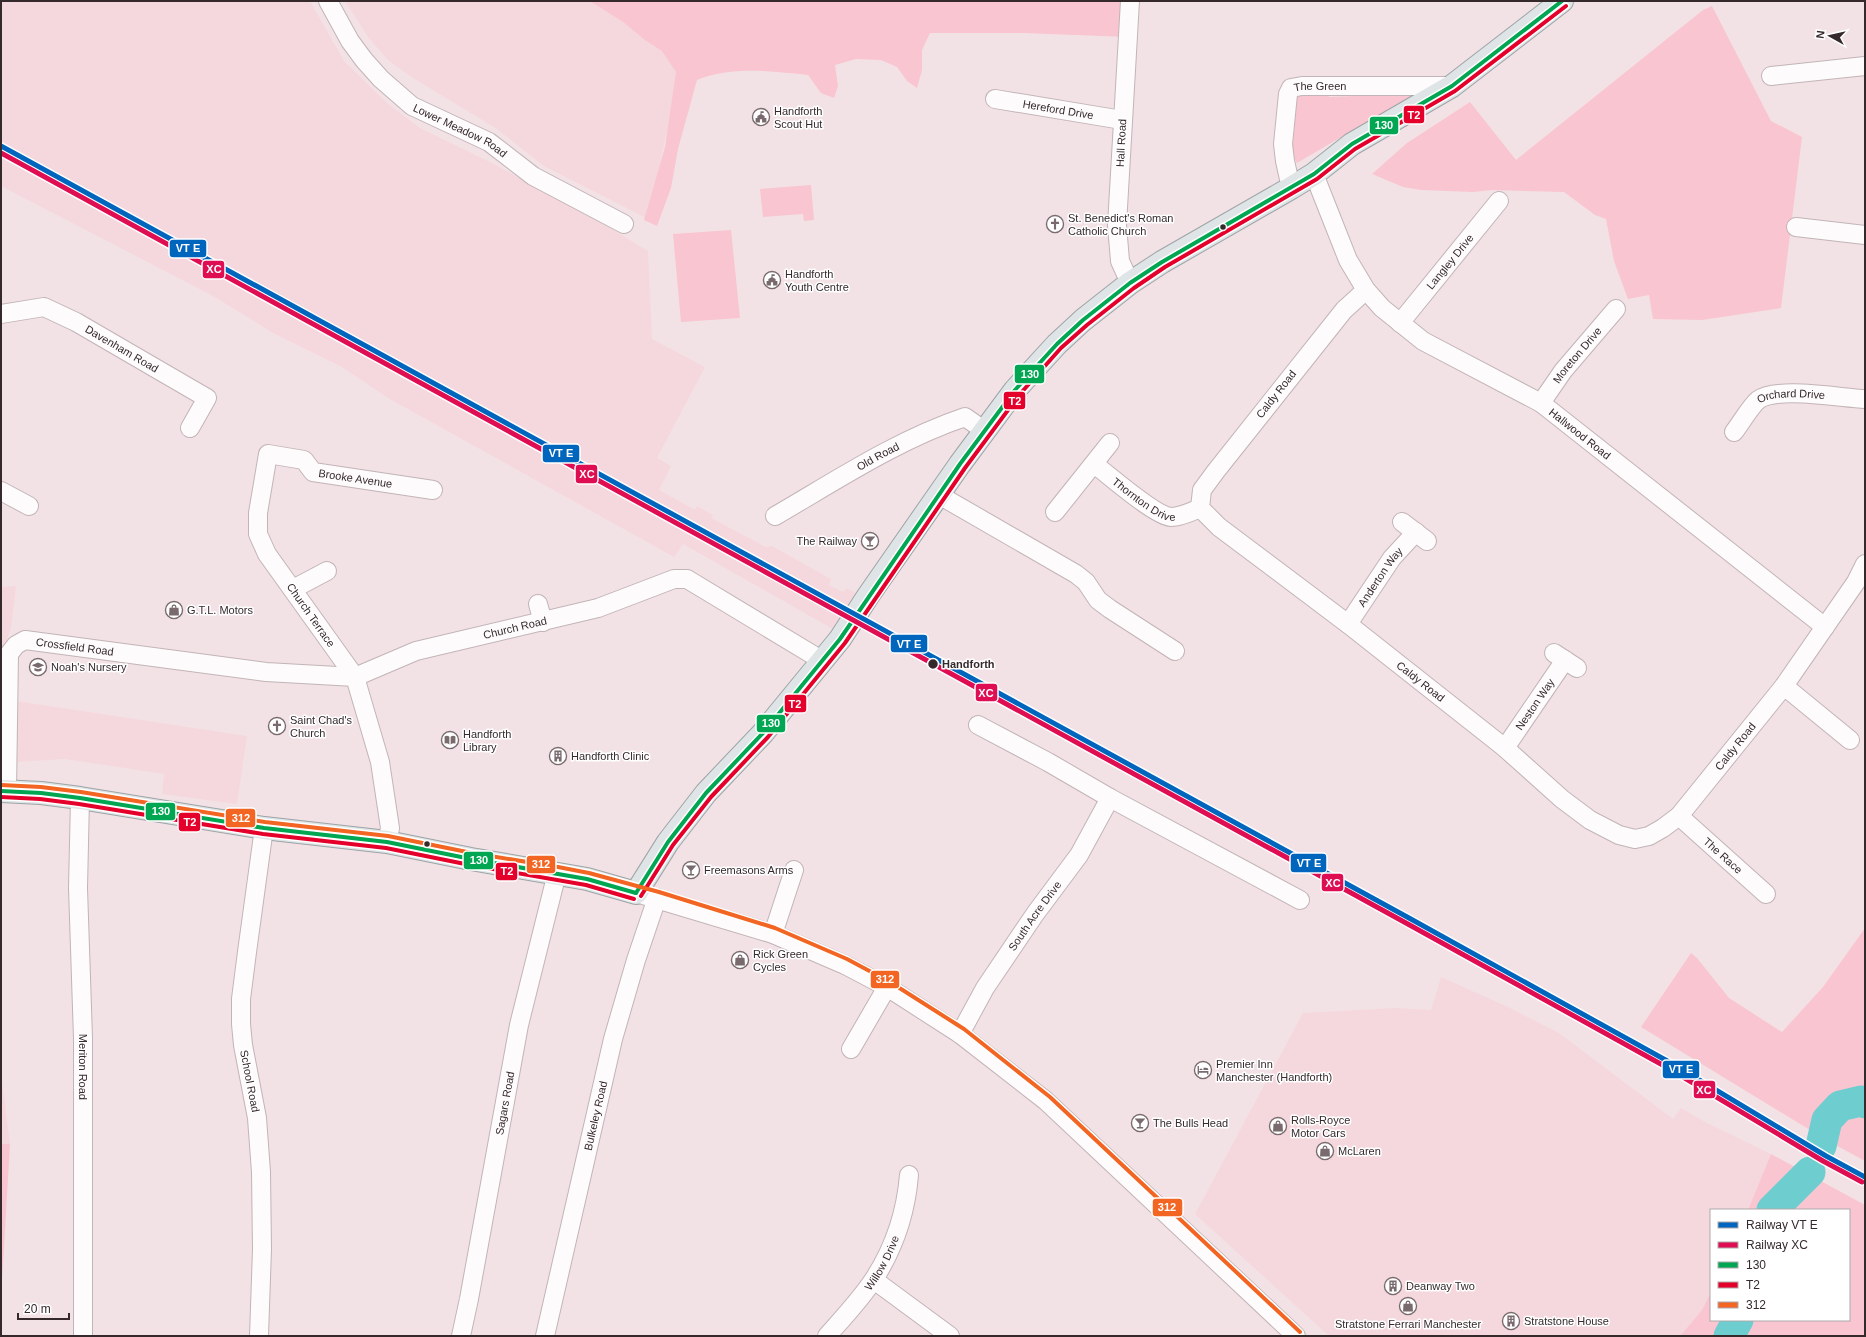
<svg xmlns="http://www.w3.org/2000/svg" width="1866" height="1337" viewBox="0 0 1866 1337" font-family="Arial,sans-serif">
<style>
.built{fill:#f5d8dd}
.green{fill:#f9c5d0}
.lines{fill:none;stroke-linecap:round;stroke-linejoin:round}
.river{stroke:#6dcdcf;stroke-width:31}
.minor-casing{stroke:#c2b4b7;stroke-width:20}
.major-casing{stroke:#9da4a6;stroke-width:24}
.minor{stroke:#fdfbfb;stroke-width:18}
.major{stroke:#dfe5e6;stroke-width:22}
.bus-1-casing{stroke:#fff;stroke-width:7}
.bus-2-casing{stroke:#fff;stroke-width:7}
.bus-3-casing{stroke:#fff;stroke-width:7}
.bus-1{stroke:#00a651;stroke-width:4}
.bus-2{stroke:#e4002b;stroke-width:4}
.bus-3{stroke:#f26522;stroke-width:4}
.rail-1-casing{stroke:#fff;stroke-width:8}
.rail-2-casing{stroke:#fff;stroke-width:8}
.rail-1{stroke:#0065bd;stroke-width:5}
.rail-2{stroke:#df0d52;stroke-width:5}
.bus-dot{fill:#35292c;stroke:#fff;stroke-width:1.5}
.labels{text-anchor:middle;dominant-baseline:central;stroke-width:3;stroke-linejoin:round;paint-order:stroke}
.street-label{font-size:11px;fill:#35292c;stroke:#fff}
.poi-label{font-size:11px;fill:#35292c;stroke:#fff;text-anchor:start}
.stop-label{font-size:11px;font-weight:bold;fill:#35292c;stroke:#fff;text-anchor:start}
.line-badge{stroke:#fff;stroke-width:1.5}
.badge-label{font-size:11px;text-anchor:middle;font-weight:bold;fill:#fff}
</style>
<rect width="100%" height="100%" fill="#f3e2e5"/>
<g class="built">
<polygon points="1,1 310,1 344,61 388,104 420,128 492,163 610,228 648,251 652,339 705,367 657,458 671,466 659,490 695,510 697,506 713,515 711,518 766,547 772,546 831,579 829,585 843,592 847,588 859,595 838,632 683,544 674,557 388,398 342,367 275,334 213,296 1,186"/>
<polygon points="345,1 599,1 684,53 648,219 544,166 497,129 410,76 388,60 368,37"/>
<polygon points="16,586 11,628 3,650 1,767 1,587"/>
<polygon points="16,701 247,736 237,804 162,794 164,774 65,759 16,762"/>
<polygon points="1441,977 1508,1007 1559,1033 1673,1119 1681,1108 1705,1122 1771,1154 1748,1210 1711,1210 1711,1292 1702,1310 1680,1336 1329,1336 1195,1214 1303,1013 1395,1008 1431,1010"/>
<polygon points="1,1072 10,1144 1,1144"/>
</g>
<g class="green">
<path d="M590,1h540l-3,36 -103,-4h-94l-8,17v20l-5,18 -10,-7 -10,-14 -16,-7 -25,-1 -21,6 3,21 -4,12 -13,-5 -13,-18c-36,-4 -77,-9 -111,5l-19,69 -7,39 -14,38 -13,-6 21,-73 11,-75 -14,-21 -17,-11 -22,-18z"/>
<polygon points="1712,6 1771,121 1802,137 1781,308 1702,320 1653,319 1649,295 1628,299 1614,261 1606,219 1595,215 1564,192 1492,190 1473,192 1421,190 1403,187 1372,174 1407,143 1470,102 1516,160 1703,10"/>
<polygon points="1328,93 1329,97 1354,96 1356,94 1413,95 1297,163 1292,154 1297,97 1300,95"/>
<polygon points="811,185 814,220 804,221 803,214 763,217 760,189"/>
<polygon points="731,230 740,318 681,322 673,234"/>
<polygon points="1865,928 1865,1161 1828,1141 1641,1027 1691,953 1697,958 1729,998 1782,1032 1823,987"/>
<polygon points="1,1144 10,1144 1,1299"/>
<polygon points="1771,1154 1865,1205 1865,1336 1680,1336 1702,1310 1711,1292 1711,1320 1849,1320 1849,1210 1748,1210"/>
</g>
<g class="lines">
<g class="river">
<polyline points="1821,1146 1827,1120 1840,1106 1861,1101 1865,1103"/>
<polyline points="1772,1210 1810,1172"/>
<polyline points="1729,1336 1738,1320"/>
</g>
<g class="minor-casing">
<g id="minor">
<path id="s1" d="M328,1l22,40 14,19 17,19 31,27 77,36 44,34 91,48"/>
<polyline points="1130,1 1117,225 1120,261 1130,283"/>
<polyline points="1771,76 1865,66"/>
<path id="s2" d="M995,99l127,21"/>
<path id="s3" d="M1314,174l34,86 18,30 16,18 41,33 118,62 284,224"/>
<path id="s4" d="M1291,188l-6,-27 -2,-17 5,-50 3,-6 11,-2h150"/>
<polyline points="1796,227 1865,235"/>
<path id="s5" d="M1366,290l-22,20 -128,161 -14,19 -2,18 19,19 129,97 157,124 57,51 28,21 29,15 16,4 14,-3 14,-8 16,-12 105,-130 72,-104 9,-18"/>
<path id="s6" d="M1,314l43,-7 32,15 117,68 14,8 -17,30"/>
<path id="s7" d="M1400,323l99,-122"/>
<path id="s8" d="M1541,403l22,-32 53,-62"/>
<path id="s9" d="M1734,432c7,-9 16,-25 24,-32 19,-14 82,-2 107,-1"/>
<path id="s10" d="M1094,464c15,11 61,52 77,53 10,0 20,-5 29,-9"/>
<polyline points="1,491 29,506"/>
<polyline points="939,495 1076,574 1086,582 1098,600 1110,609 1175,651"/>
<polyline points="1055,512 1110,443"/>
<path id="s11" d="M775,516c62,-36 122,-76 190,-99l20,14"/>
<polyline points="1402,522 1427,541"/>
<polyline points="293,589 327,571"/>
<polyline points="538,604 543,622"/>
<path id="s12" d="M1348,624l44,-66 24,-26"/>
<polyline points="1554,653 1577,668"/>
<polyline points="1784,686 1850,740"/>
<polyline points="978,725 1048,762 1110,798 1300,900"/>
<path id="s13" d="M1505,748l60,-88"/>
<path id="s14" d="M7,791l2,-137 7,-9 9,-5 241,32 89,5 61,-26 182,-43 76,-29h13l136,82"/>
<path id="s15" d="M80,798l-2,90 5,150v298"/>
<path id="s16" d="M1679,816l87,78"/>
<path id="s17" d="M387,842l3,-14 -10,-66 -25,-85 -88,-123 -9,-20v-21l10,-59 36,6 9,12 120,18"/>
<polyline points="636,893 773,934 845,965 887,987 960,1034 1046,1101 1296,1336"/>
<polyline points="773,934 794,870"/>
<path id="s18" d="M960,1034l25,-46 50,-74 44,-59 31,-57"/>
<polyline points="851,1049 887,987"/>
<polyline points="874,1280 950,1336"/>
<polyline points="259,1336 262,1249 261,1172 257,1118 243,1045 241,1024 241,999 247,952 264,828"/>
<path id="s19" d="M461,1336l8,-37 50,-274 38,-152"/>
<path id="s20" d="M545,1336l68,-297 23,-79 21,-62"/>
<path id="s21" d="M827,1336c16,-18 34,-37 47,-57 20,-31 32,-67 35,-104"/>
</g>
</g>
<g class="major-casing">
<polyline id="major" points="1,791 41,793 80,798 264,828 387,842 471,859 587,879 636,893 668,842 706,793 763,733 840,639 868,596 960,464 1015,390 1057,344 1083,320 1130,283 1162,262 1291,188 1314,174 1352,144 1452,86 1562,1"/>
</g>
<use href="#minor" class="minor"/>
<use href="#major" class="major"/>
<g class="bus-1-casing">
<g id="bus-1">
<polyline points="1,791 41,793 80,798 264,828 387,842 471,859 587,879 636,893"/>
<polyline points="636,893 668,842 706,793 763,733 840,639 960,464 1015,390 1057,344 1083,320 1130,283 1162,262 1314,174 1352,144 1452,86 1562,1"/>
</g>
</g>
<g class="bus-2-casing">
<g id="bus-2">
<polyline points="1,797 40,799 79,804 263,834 386,848 470,865 586,885 634,899"/>
<polyline points="641,896 673,845 711,797 768,737 845,643 965,468 1020,394 1061,348 1087,325 1134,288 1165,267 1317,179 1355,149 1455,91 1566,6"/>
</g>
</g>
<g class="bus-3-casing">
<polyline id="bus-3" points="1,785 41,787 81,792 265,822 388,836 472,853 558,867 589,873 659,892 775,928 847,959 890,982 964,1029 1050,1097 1300,1332"/>
</g>
<use href="#bus-1" class="bus-1"/>
<use href="#bus-2" class="bus-2"/>
<use href="#bus-3" class="bus-3"/>
<g class="rail-1-casing">
<polyline id="rail-1" points="1,146 1409,918 1671,1063 1826,1156 1865,1177"/>
</g>
<g class="rail-2-casing">
<polyline id="rail-2" points="1,153 1406,923 1668,1068 1823,1161 1862,1182"/>
</g>
<use href="#rail-1" class="rail-1"/>
<use href="#rail-2" class="rail-2"/>
</g>
<defs>
<g id="civic-ring" transform="scale(0.9)"><circle r="9.5" fill="#fff" stroke="#786a6d" stroke-width="1.5"/><path d="M-.6-6.5H3V-4.5H.6V-3L4-1V1h2V6H-6V1h2V-1L-.6-3ZM-1.2 2.5V6h2.4V2.5Z" fill="#786a6d"/></g>
<g id="church-ring" transform="scale(0.9)"><circle r="9.5" fill="#fff" stroke="#786a6d" stroke-width="1.5"/><path d="M-1.2-6h2.4v3.5h3.3v2.4h-3.3V6h-2.4V-.1h-3.3v-2.4h3.3Z" fill="#786a6d"/></g>
<g id="bar-ring" transform="scale(0.9)"><circle r="9.5" fill="#fff" stroke="#786a6d" stroke-width="1.5"/><path d="M-6-5H6L.8 .8V4.5H3.5V6h-7V4.5H-.8V.8Z" fill="#786a6d"/></g>
<g id="shop-ring" transform="scale(0.9)"><circle r="9.5" fill="#fff" stroke="#786a6d" stroke-width="1.5"/><path d="M-5-2.5h2.3a2.7 3.5 0 0 1 5.4 0H5L5.5 6h-11ZM-1.5-2.5h3a1.5 2.3 0 0 0-3 0Z" fill="#786a6d"/></g>
<g id="school-ring" transform="scale(0.9)"><circle r="9.5" fill="#fff" stroke="#786a6d" stroke-width="1.5"/><path d="M0-5L7-2L0 1L-7-2ZM-4 1L0 2.5L4 1V4Q0 6-4 4Z" fill="#786a6d"/></g>
<g id="library-ring" transform="scale(0.9)"><circle r="9.5" fill="#fff" stroke="#786a6d" stroke-width="1.5"/><path d="M-6-4Q-3-5.5-.7-3.5V5Q-3 3-6 4ZM6-4Q3-5.5 .7-3.5V5Q3 3 6 4Z" fill="#786a6d"/></g>
<g id="building-ring" transform="scale(0.9)"><circle r="9.5" fill="#fff" stroke="#786a6d" stroke-width="1.5"/><path d="M-4-6H4V6H1V3H-1V6H-4ZM-2.5-4.3h1.7v1.8h-1.7ZM.8-4.3h1.7v1.8H.8ZM-2.5-1h1.7V.8h-1.7ZM.8-1h1.7V.8H.8Z" fill="#786a6d"/></g>
<g id="hotel-ring" transform="scale(0.9)"><circle r="9.5" fill="#fff" stroke="#786a6d" stroke-width="1.5"/><path d="M-6-4.5h1.5V1H6V5H4.5V3h-9V5H-6ZM-4 0a1.8 1.8 0 1 1 3.6 0ZM.5 0V-2.5h3Q6-2.5 6 0Z" fill="#786a6d"/></g>
</defs>
<g fill-rule="evenodd">
<use href="#civic-ring" x="761" y="117"/>
<use href="#church-ring" x="1055" y="224"/>
<use href="#civic-ring" x="772" y="280"/>
<use href="#bar-ring" x="870" y="541"/>
<use href="#shop-ring" x="174" y="610"/>
<use href="#school-ring" x="38" y="667"/>
<use href="#church-ring" x="277" y="726"/>
<use href="#library-ring" x="450" y="740"/>
<use href="#building-ring" x="558" y="756"/>
<use href="#bar-ring" x="691" y="870"/>
<use href="#shop-ring" x="740" y="960"/>
<use href="#hotel-ring" x="1203" y="1070"/>
<use href="#bar-ring" x="1140" y="1123"/>
<use href="#shop-ring" x="1278" y="1126"/>
<use href="#shop-ring" x="1325" y="1151"/>
<use href="#building-ring" x="1393" y="1286"/>
<use href="#shop-ring" x="1408" y="1306"/>
<use href="#building-ring" x="1511" y="1321"/>
</g>
<g class="bus-dot">
<circle cx="1223" cy="227" r="3.5"/>
<circle cx="933" cy="664" r="5.5"/>
<circle cx="427" cy="844" r="3.5"/>
</g>
<g class="labels">
<g class="street-label">
<text stroke="none"><textPath href="#s4" startOffset="131">The Green</textPath></text>
<text stroke="none"><textPath href="#s2" startOffset="64">Hereford Drive</textPath></text>
<text stroke="none"><textPath href="#s1" startOffset="190">Lower Meadow Road</textPath></text>
<text transform="translate(1121 143) rotate(-87)">Hall Road</text>
<text stroke="none"><textPath href="#s7" startOffset="79">Langley Drive</textPath></text>
<text stroke="none"><textPath href="#s6" startOffset="132">Davenham Road</textPath></text>
<text stroke="none"><textPath href="#s8" startOffset="60">Moreton Drive</textPath></text>
<text transform="translate(1276 394) rotate(-52)">Caldy Road</text>
<text stroke="none"><textPath href="#s9" startOffset="74">Orchard Drive</textPath></text>
<text stroke="none"><textPath href="#s3" startOffset="387">Hallwood Road</textPath></text>
<text stroke="none"><textPath href="#s11" startOffset="119">Old Road</textPath></text>
<text stroke="none"><textPath href="#s17" startOffset="518">Brooke Avenue</textPath></text>
<text stroke="none"><textPath href="#s10" startOffset="62">Thornton Drive</textPath></text>
<text stroke="none"><textPath href="#s12" startOffset="57">Anderton Way</textPath></text>
<text transform="translate(311 615) rotate(55)">Church Terrace</text>
<text stroke="none"><textPath href="#s14" startOffset="659">Church Road</textPath></text>
<text stroke="none"><textPath href="#s14" startOffset="209">Crossfield Road</textPath></text>
<text stroke="none"><textPath href="#s5" startOffset="558">Caldy Road</textPath></text>
<text stroke="none"><textPath href="#s13" startOffset="53">Neston Way</textPath></text>
<text stroke="none"><textPath href="#s5" startOffset="966">Caldy Road</textPath></text>
<text stroke="none"><textPath href="#s16" startOffset="59">The Race</textPath></text>
<text stroke="none"><textPath href="#s18" startOffset="140">South Acre Drive</textPath></text>
<text stroke="none"><textPath href="#s15" startOffset="269">Meriton Road</textPath></text>
<text transform="translate(250 1081) rotate(79)">School Road</text>
<text stroke="none"><textPath href="#s19" startOffset="237">Sagars Road</textPath></text>
<text stroke="none"><textPath href="#s20" startOffset="226">Bulkeley Road</textPath></text>
<text stroke="none"><textPath href="#s21" startOffset="92">Willow Drive</textPath></text>
</g>
<g class="poi-label">
<text x="774" y="111">Handforth<tspan x="774" dy="13">Scout Hut</tspan></text>
<text x="1068" y="218">St. Benedict's Roman<tspan x="1068" dy="13">Catholic Church</tspan></text>
<text x="785" y="274">Handforth<tspan x="785" dy="13">Youth Centre</tspan></text>
<text x="857" y="541" text-anchor="end">The Railway</text>
<text x="187" y="610">G.T.L. Motors</text>
<text x="51" y="667">Noah's Nursery</text>
<text x="290" y="720">Saint Chad's<tspan x="290" dy="13">Church</tspan></text>
<text x="463" y="734">Handforth<tspan x="463" dy="13">Library</tspan></text>
<text x="571" y="756">Handforth Clinic</text>
<text x="704" y="870">Freemasons Arms</text>
<text x="753" y="954">Rick Green<tspan x="753" dy="13">Cycles</tspan></text>
<text x="1216" y="1064">Premier Inn<tspan x="1216" dy="13">Manchester (Handforth)</tspan></text>
<text x="1291" y="1120">Rolls-Royce<tspan x="1291" dy="13">Motor Cars</tspan></text>
<text x="1153" y="1123">The Bulls Head</text>
<text x="1338" y="1151">McLaren</text>
<text x="1406" y="1286">Deanway Two</text>
<text x="1524" y="1321">Stratstone House</text>
<text x="1408" y="1324" text-anchor="middle">Stratstone Ferrari Manchester</text>
</g>
<g class="stop-label">
<text x="942" y="664">Handforth</text>
</g>
</g>
<g class="line-badge">
<rect x="1403" y="105" width="22" height="19" rx="4" fill="#e4002b"/>
<rect x="1369" y="116" width="30" height="19" rx="4" fill="#00a651"/>
<rect x="169" y="239" width="38" height="19" rx="4" fill="#0065bd"/>
<rect x="202" y="260" width="23" height="19" rx="4" fill="#df0d52"/>
<rect x="1014" y="364" width="31" height="20" rx="4" fill="#00a651"/>
<rect x="1003" y="391" width="23" height="19" rx="4" fill="#e4002b"/>
<rect x="542" y="444" width="38" height="19" rx="4" fill="#0065bd"/>
<rect x="575" y="464" width="23" height="20" rx="4" fill="#df0d52"/>
<rect x="890" y="634" width="38" height="19" rx="4" fill="#0065bd"/>
<rect x="975" y="683" width="23" height="19" rx="4" fill="#df0d52"/>
<rect x="784" y="694" width="23" height="19" rx="4" fill="#e4002b"/>
<rect x="756" y="714" width="30" height="19" rx="4" fill="#00a651"/>
<rect x="145" y="802" width="31" height="19" rx="4" fill="#00a651"/>
<rect x="225" y="808" width="31" height="20" rx="4" fill="#f26522"/>
<rect x="178" y="812" width="23" height="20" rx="4" fill="#e4002b"/>
<rect x="463" y="851" width="31" height="19" rx="4" fill="#00a651"/>
<rect x="1290" y="853" width="37" height="20" rx="4" fill="#0065bd"/>
<rect x="526" y="855" width="30" height="19" rx="4" fill="#f26522"/>
<rect x="495" y="862" width="23" height="19" rx="4" fill="#e4002b"/>
<rect x="1321" y="873" width="23" height="19" rx="4" fill="#df0d52"/>
<rect x="870" y="970" width="30" height="19" rx="4" fill="#f26522"/>
<rect x="1662" y="1060" width="38" height="19" rx="4" fill="#0065bd"/>
<rect x="1693" y="1080" width="23" height="19" rx="4" fill="#df0d52"/>
<rect x="1152" y="1198" width="31" height="19" rx="4" fill="#f26522"/>
</g>
<g class="badge-label">
<text x="1414" y="119">T2</text>
<text x="1384" y="129">130</text>
<text x="188" y="252">VT E</text>
<text x="214" y="273">XC</text>
<text x="1030" y="378">130</text>
<text x="1015" y="405">T2</text>
<text x="561" y="457">VT E</text>
<text x="587" y="478">XC</text>
<text x="909" y="648">VT E</text>
<text x="986" y="697">XC</text>
<text x="795" y="708">T2</text>
<text x="771" y="727">130</text>
<text x="161" y="815">130</text>
<text x="241" y="822">312</text>
<text x="190" y="826">T2</text>
<text x="479" y="864">130</text>
<text x="1309" y="867">VT E</text>
<text x="541" y="868">312</text>
<text x="507" y="875">T2</text>
<text x="1333" y="887">XC</text>
<text x="885" y="983">312</text>
<text x="1681" y="1073">VT E</text>
<text x="1704" y="1094">XC</text>
<text x="1167" y="1211">312</text>
</g>
<rect width="1866" height="1337" fill="none" stroke="#35292c" stroke-width="4"/>
<rect x="1710" y="1209" width="140" height="112" fill="#ffffff" stroke="#aea9ab"/>
<rect x="1718" y="1222" width="20" height="6" fill="#0065bd" stroke="#aea9ab"/>
<text x="1746" y="1229" font-size="12" fill="#35292c">Railway VT E</text>
<rect x="1718" y="1242" width="20" height="6" fill="#df0d52" stroke="#aea9ab"/>
<text x="1746" y="1249" font-size="12" fill="#35292c">Railway XC</text>
<rect x="1718" y="1262" width="20" height="6" fill="#00a651" stroke="#aea9ab"/>
<text x="1746" y="1269" font-size="12" fill="#35292c">130</text>
<rect x="1718" y="1282" width="20" height="6" fill="#e4002b" stroke="#aea9ab"/>
<text x="1746" y="1289" font-size="12" fill="#35292c">T2</text>
<rect x="1718" y="1302" width="20" height="6" fill="#f26522" stroke="#aea9ab"/>
<text x="1746" y="1309" font-size="12" fill="#35292c">312</text>
<g transform="translate(1830 36) rotate(278)" stroke="#ffffff" stroke-width="3" paint-order="stroke">
<path d="M0-3L7 15L0 10L-7 15Z" fill="#35292c"/>
<text y="-6" font-size="11" font-weight="bold" text-anchor="middle" fill="#35292c">N</text>
</g>
<path d="M18 1313v6h51v-6" fill="none" stroke="#35292c" stroke-width="2"/>
<text x="24" y="1313" font-size="12" fill="#35292c" stroke="#ffffff" stroke-width="3" paint-order="stroke">20 m</text>
</svg>
